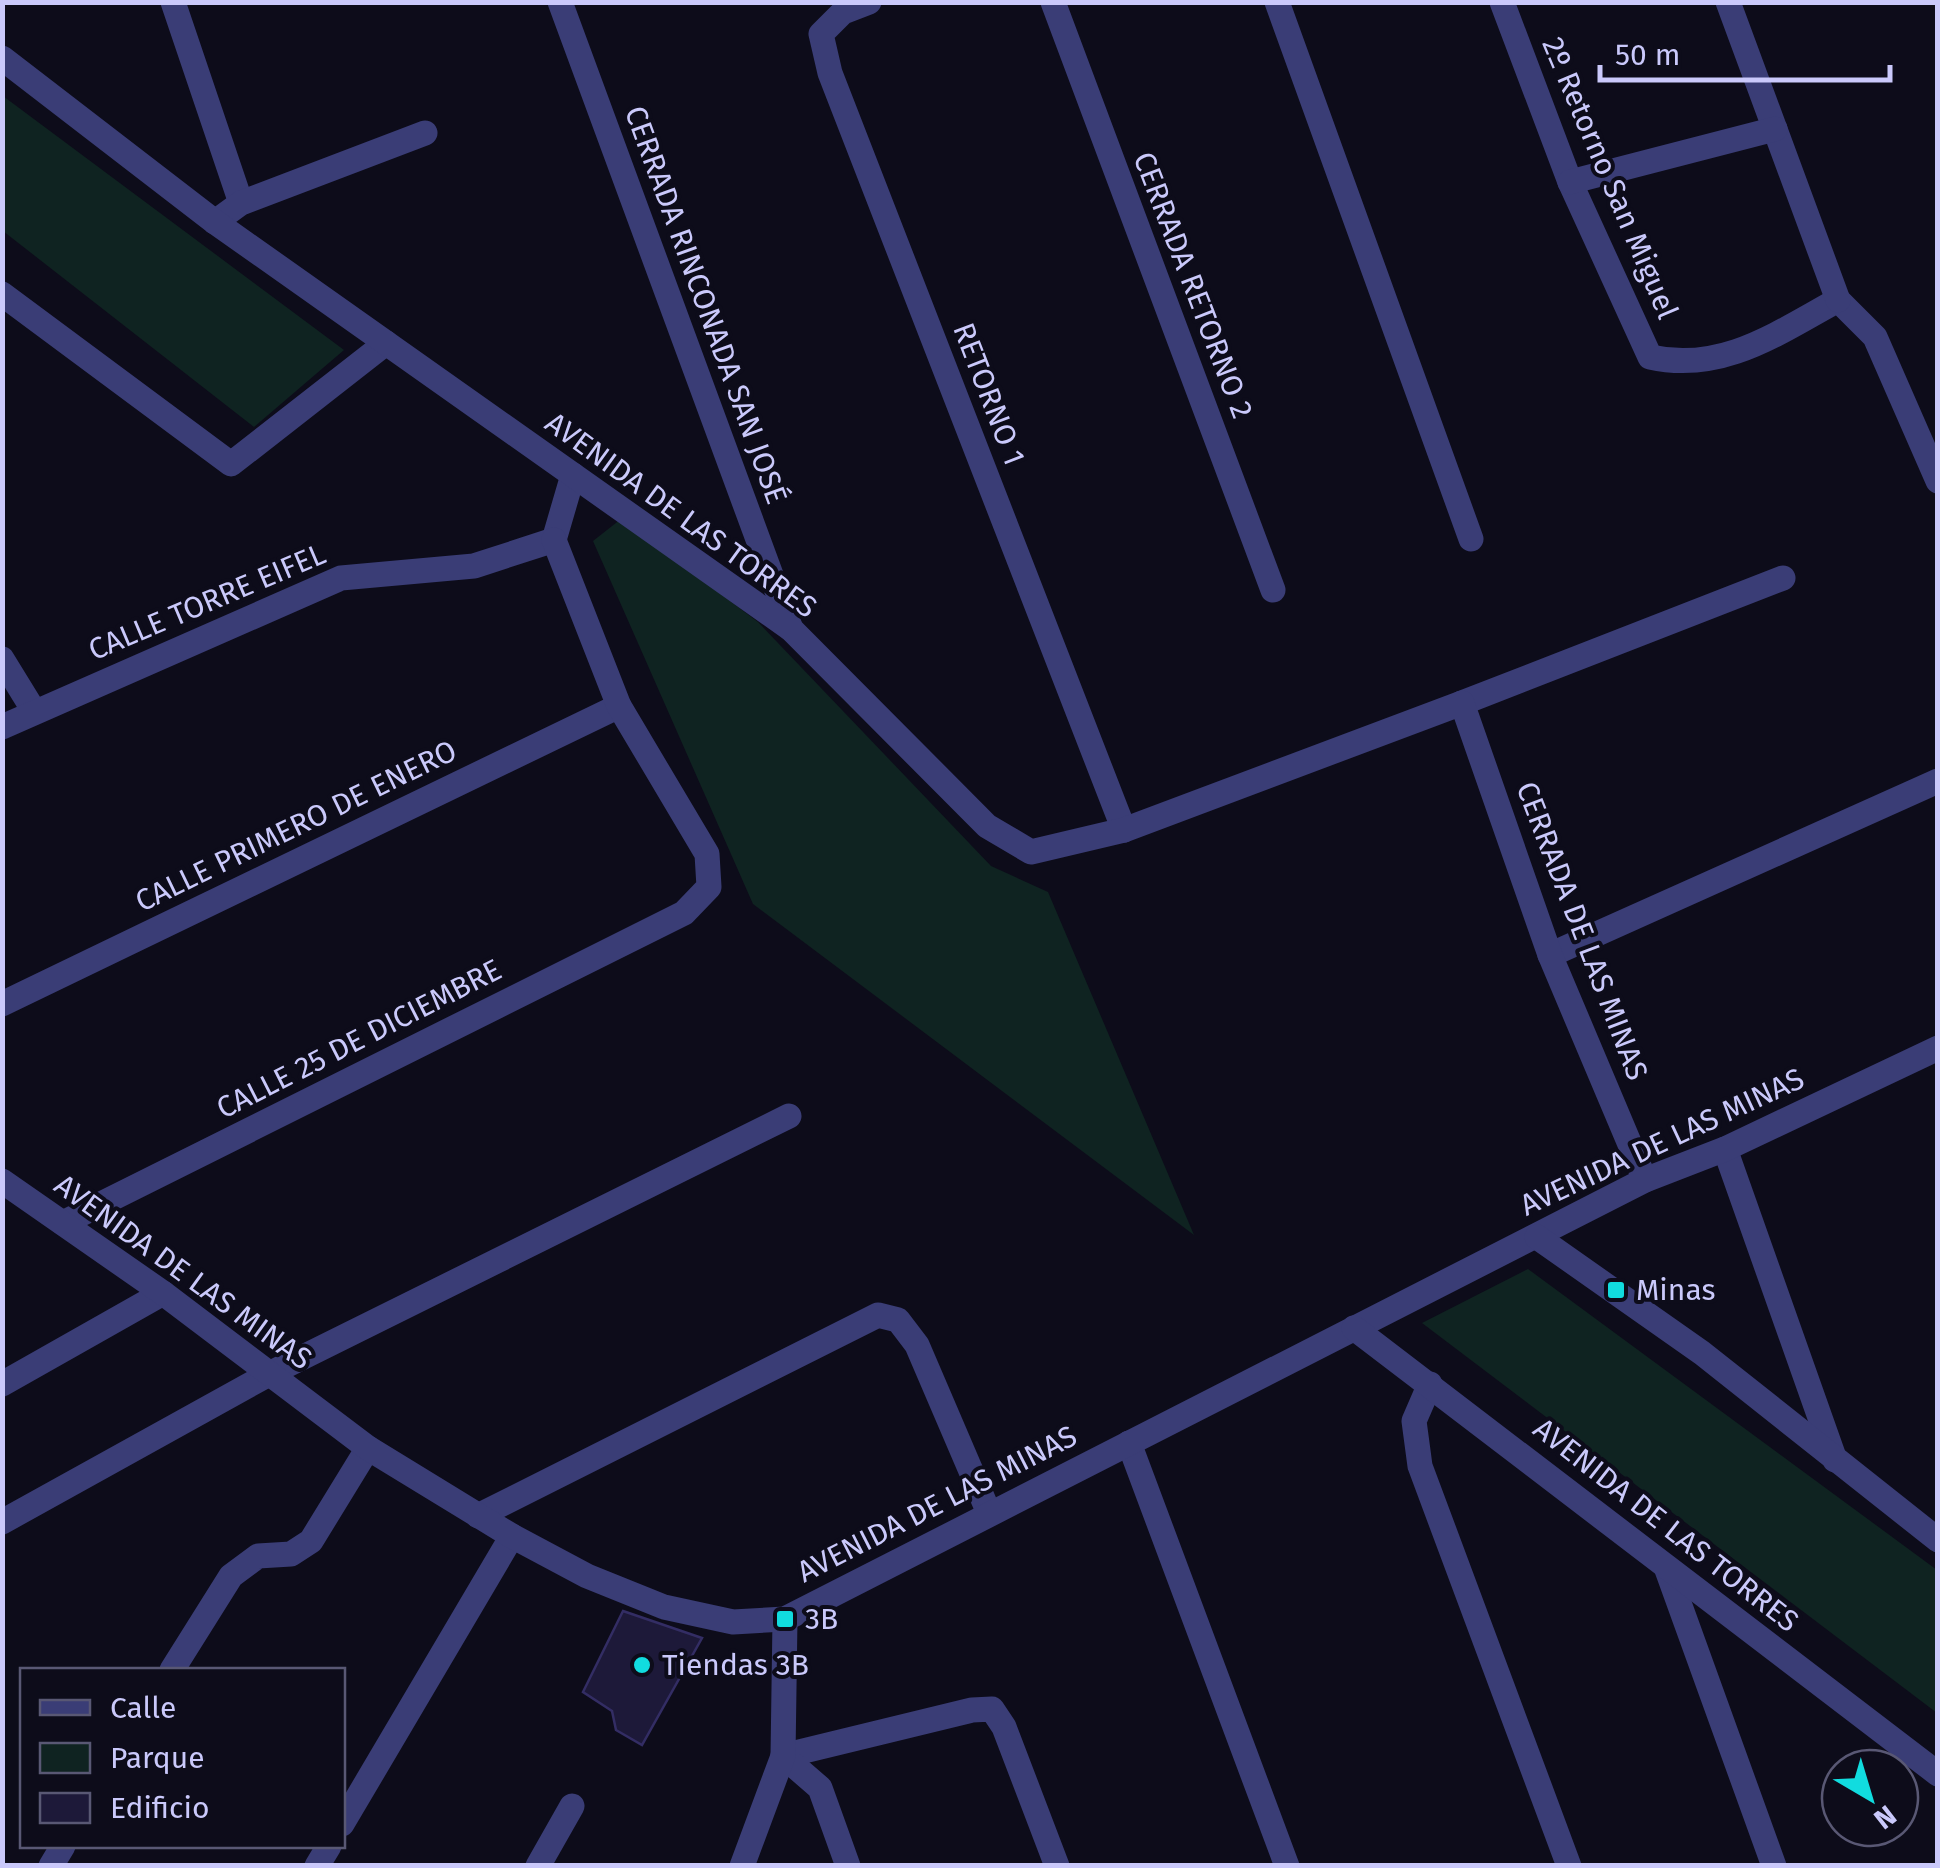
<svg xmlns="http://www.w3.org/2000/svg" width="1940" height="1868" viewBox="0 0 1940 1868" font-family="'Fira Sans',sans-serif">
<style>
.green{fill:#0f2321}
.building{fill:#1d1939;stroke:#332d64;stroke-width:2.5}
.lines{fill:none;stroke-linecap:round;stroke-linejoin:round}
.minor{stroke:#3a3d76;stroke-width:25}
.tertiary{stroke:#3a3d76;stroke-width:25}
.poi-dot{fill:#11dcdf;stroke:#0d0c1a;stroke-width:4}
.labels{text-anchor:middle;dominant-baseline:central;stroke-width:8;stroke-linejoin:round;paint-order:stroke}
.street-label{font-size:30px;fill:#cac9fb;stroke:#0d0c1a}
.poi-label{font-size:30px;fill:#cac9fb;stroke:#0d0c1a;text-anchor:start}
</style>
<rect width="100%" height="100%" fill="#0d0c1a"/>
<g class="green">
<polygon points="3,96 344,350 254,427 3,231"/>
<polygon points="621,519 758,622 991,866 1048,892 1194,1235 753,904 593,541"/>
<polygon points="1528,1269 1937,1570 1937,1713 1422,1323"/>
</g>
<polygon class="building" points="623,1611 702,1638 642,1745 616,1730 612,1711 583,1692"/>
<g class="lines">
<g class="minor">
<polyline points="173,2 241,203"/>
<polyline points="560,2 791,629"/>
<polyline points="869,2 843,12 821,34 830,73 1124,830"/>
<polyline points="1053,2 1273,590"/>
<polyline points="1277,2 1471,539"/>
<path d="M1502,2l68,180 80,175c72,16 126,-23 188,-57l37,37 63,144"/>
<polyline points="1728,2 1838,300"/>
<polyline points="1570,182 1775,129"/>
<polyline points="215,222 241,203 425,133"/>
<polyline points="2,294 231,464 386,343"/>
<polyline points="554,540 573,475"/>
<polyline points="2,659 34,711"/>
<polyline points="1462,703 1783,578"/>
<polyline points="2,727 341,578 474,566 554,540"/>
<polyline points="1550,955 1938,781"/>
<polyline points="2,1004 619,706"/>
<polyline points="1725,1149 1835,1460"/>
<polyline points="63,1223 684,913 709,887 707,854 619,706 554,540"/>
<polyline points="2,1384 163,1293"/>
<polyline points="1430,1384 1414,1421 1420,1466 1569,1866"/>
<polyline points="1129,1443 1287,1866"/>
<polyline points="478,1516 878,1315 898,1320 917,1345 989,1513"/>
<polyline points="2,1522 269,1374 789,1116"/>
<polyline points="1666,1567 1774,1866"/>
<polyline points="172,1670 231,1576 258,1556 291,1554 311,1541 368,1448"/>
<polyline points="783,1756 972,1710 992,1709 1004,1727 1057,1866"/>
<polyline points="783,1756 820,1788 848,1866"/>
<polyline points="342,1824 512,1536"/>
<polyline points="51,1866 63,1846"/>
<polyline points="317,1866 329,1846"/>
<polyline points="538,1866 572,1806"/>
<polyline points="742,1866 783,1756 785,1619"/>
</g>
<g class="tertiary">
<polyline points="2,58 215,222 791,629 987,826 1031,852 1124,830 1462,703 1550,955 1645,1180"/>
<polyline points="2,1181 163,1293 368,1448 512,1536 587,1576 664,1607 733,1622 785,1619 1645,1180 1725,1149 1938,1048"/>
<polyline points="1537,1237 1702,1353 1938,1540"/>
<polyline points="1354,1328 1938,1774"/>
</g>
</g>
<g class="poi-dot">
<rect x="1606" y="1280" width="20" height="20" rx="5"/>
<rect x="775" y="1609" width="20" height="20" rx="5"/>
<circle cx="642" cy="1665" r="10"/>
</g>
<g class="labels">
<g class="street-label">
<text transform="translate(1610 178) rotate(67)">2º Retorno San Miguel</text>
<text transform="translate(1193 285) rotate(69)">CERRADA RETORNO 2</text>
<text transform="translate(706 305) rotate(70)">CERRADA RINCONADA SAN JOSÉ</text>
<text transform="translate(989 394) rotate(69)">RETORNO 1</text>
<text transform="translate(681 515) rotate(36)">AVENIDA DE LAS TORRES</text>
<text transform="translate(207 602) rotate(-23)">CALLE TORRE EIFEL</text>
<text transform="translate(296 826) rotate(-26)">CALLE PRIMERO DE ENERO</text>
<text transform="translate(1582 931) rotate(69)">CERRADA DE LAS MINAS</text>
<text transform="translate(359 1039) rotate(-27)">CALLE 25 DE DICIEMBRE</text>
<text transform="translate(1662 1142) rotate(-25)">AVENIDA DE LAS MINAS</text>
<text transform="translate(183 1272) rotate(36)">AVENIDA DE LAS MINAS</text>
<text transform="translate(937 1504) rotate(-27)">AVENIDA DE LAS MINAS</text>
<text transform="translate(1666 1525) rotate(38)">AVENIDA DE LAS TORRES</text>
</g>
<g class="poi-label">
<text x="1636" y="1290">Minas</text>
<text x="805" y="1619">3B</text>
<text x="662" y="1665">Tiendas 3B</text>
</g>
</g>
<rect width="1940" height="1868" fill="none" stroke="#cac9fb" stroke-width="10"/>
<rect x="20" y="1668" width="325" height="180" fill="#0d0c1a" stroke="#595874" stroke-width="2.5"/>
<rect x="40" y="1700" width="50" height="15" fill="#3a3d76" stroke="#595874" stroke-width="2.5"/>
<text x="110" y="1718" font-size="30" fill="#cac9fb">Calle</text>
<rect x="40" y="1743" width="50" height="30" fill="#0f2321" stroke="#595874" stroke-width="2.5"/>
<text x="110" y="1768" font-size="30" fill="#cac9fb">Parque</text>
<rect x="40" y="1793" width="50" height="30" fill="#1d1939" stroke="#595874" stroke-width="2.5"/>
<text x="110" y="1818" font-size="30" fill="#cac9fb">Edificio</text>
<g transform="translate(1870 1798) rotate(142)"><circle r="48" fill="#0d0c1a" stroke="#595874" stroke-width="2.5"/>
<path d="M0-8L18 38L0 25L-18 38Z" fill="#11dcdf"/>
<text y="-15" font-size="28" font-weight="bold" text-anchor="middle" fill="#cac9fb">N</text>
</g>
<path d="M1600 65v15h290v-15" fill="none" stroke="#cac9fb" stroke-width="5"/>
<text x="1615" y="65" font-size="30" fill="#cac9fb" stroke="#0d0c1a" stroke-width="8" paint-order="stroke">50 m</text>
</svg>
